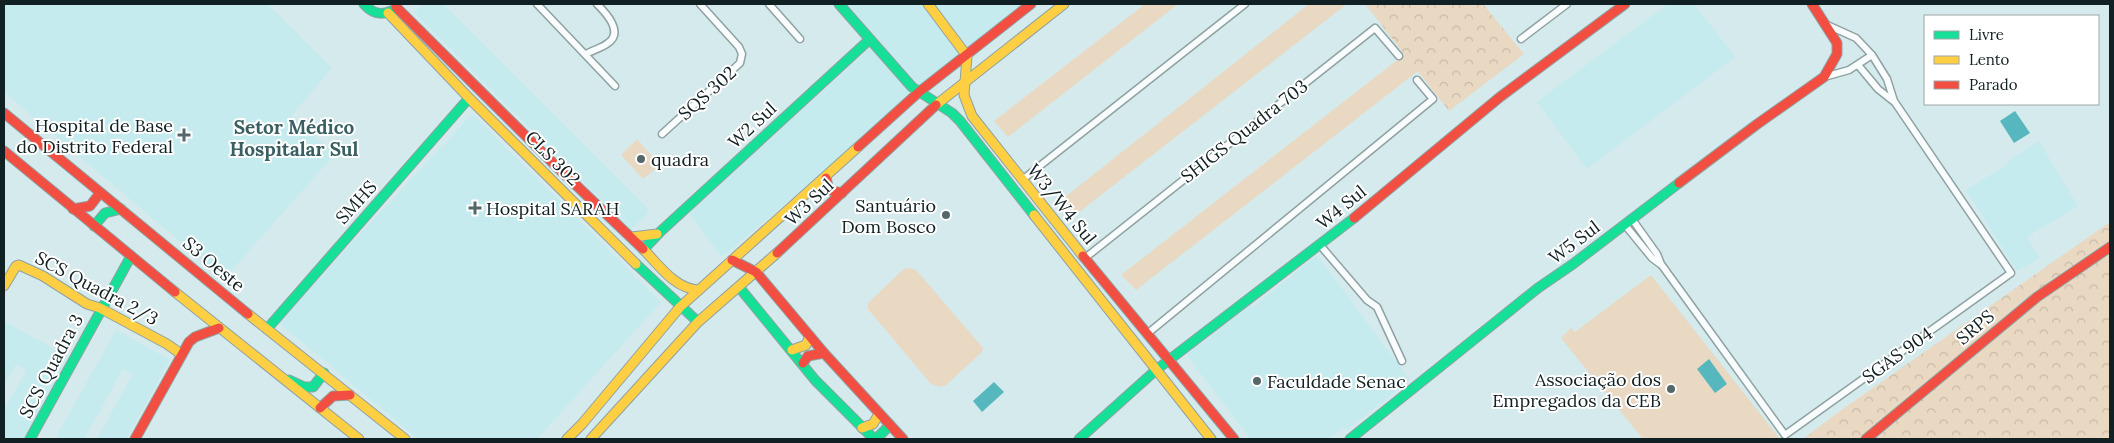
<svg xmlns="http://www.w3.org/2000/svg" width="2114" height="443" viewBox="0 0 2114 443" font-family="Lora,serif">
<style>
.built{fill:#c6ebef}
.green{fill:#e9d9c3}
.park{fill:url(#park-crowns)}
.water{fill:#57b7be}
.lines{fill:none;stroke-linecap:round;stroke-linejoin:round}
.street-casing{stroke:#90a1a2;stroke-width:9}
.fast-casing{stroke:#90a1a2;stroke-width:11}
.slow-casing{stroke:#90a1a2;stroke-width:11}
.jam-casing{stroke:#90a1a2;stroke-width:11}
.street{stroke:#f9fcfc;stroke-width:6}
.fast{stroke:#16e098;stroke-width:9}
.slow{stroke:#ffcf43;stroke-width:9}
.jam{stroke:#f24e42;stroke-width:9}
.poi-dot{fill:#556769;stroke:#fff;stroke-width:2}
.labels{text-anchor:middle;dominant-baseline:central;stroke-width:4;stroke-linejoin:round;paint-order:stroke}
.street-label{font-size:18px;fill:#112022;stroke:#fff}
.poi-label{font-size:18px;fill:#112022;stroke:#fff;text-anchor:end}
.neighbourhood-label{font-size:19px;font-weight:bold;fill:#3a5f62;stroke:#fff}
</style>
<defs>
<pattern id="park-crowns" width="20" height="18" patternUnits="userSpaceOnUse" patternTransform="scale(1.25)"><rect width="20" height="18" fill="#e9d9c3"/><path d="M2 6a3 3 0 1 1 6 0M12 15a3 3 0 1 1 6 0" fill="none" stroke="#c7baa7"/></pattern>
</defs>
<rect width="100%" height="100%" fill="#d4eaec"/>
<g class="built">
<polygon points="4,4 267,4 332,68 291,116 335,154 224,279 4,92"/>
<polygon points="423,4 443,4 650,211 631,229 414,12"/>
<polygon points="834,4 1024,4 722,257 688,212 869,49"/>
<polygon points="1668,4 1694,4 1735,57 1587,169 1537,102"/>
<polygon points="472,114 661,302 537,439 418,439 278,322"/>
<polygon points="2039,141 2078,206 2027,237 2039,258 2017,271 1966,190 2006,165 2012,158"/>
<polygon points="1317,255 1410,380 1347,430 1344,427 1329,439 1251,439 1188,357 1188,354 1250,305 1252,308"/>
<polygon points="5,322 69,357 24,439 4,439 4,409 27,370 16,364 4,386"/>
<polygon points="116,330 170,360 126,439 97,439 133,374 123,369 84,439 55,439"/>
</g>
<g class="green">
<polygon points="1145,4 1178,4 1008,137 994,121"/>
<polygon points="1309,4 1347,4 1074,216 1060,201"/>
<polygon points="1405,54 1418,71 1136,290 1121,275"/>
<polygon points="637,139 660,165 643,179 621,155"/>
<polygon points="909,268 916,270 983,348 982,352 946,385 941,387 931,384 868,309 868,303 904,269"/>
<polygon points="1651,275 1780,439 1643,439 1561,338 1571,328 1575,332"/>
</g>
<g class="park">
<polygon points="1365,4 1483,4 1524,54 1449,111"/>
<polygon points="2110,222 2110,439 1803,439 1840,411"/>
</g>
<g class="water">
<polygon points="2015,111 2030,133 2014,143 2000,121"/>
<polygon points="1709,359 1727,384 1715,393 1697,369"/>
<polygon points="994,382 1004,392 982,412 973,401"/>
</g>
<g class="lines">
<g class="street-casing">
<g id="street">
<polyline points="537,4 615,86"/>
<polyline points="769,4 800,39"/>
<polyline points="1521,39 1567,4"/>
<path d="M586,54c7,-4 16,-6 22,-11 16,-11 -2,-30 -11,-39"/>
<polyline points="1858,65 1878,89 1893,101"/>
<polyline points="1824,77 1849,70 1872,55 1856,38 1825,24"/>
<polyline points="662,134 740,63 742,54 739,47 700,4"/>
<polyline points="1022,180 1245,4"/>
<polyline points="1632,219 1657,254 1661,264 1785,435 2011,273 1894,101 1887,79 1872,55"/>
<polyline points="1625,225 1652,258 1660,264"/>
<polyline points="1320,245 1367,300 1377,307 1402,361"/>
<polyline points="1085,258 1375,28 1399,56"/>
<polyline points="1147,334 1433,99 1417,80"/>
</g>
</g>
<g class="fast-casing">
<g id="fast">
<path d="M364,4c8,9 16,12 27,7"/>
<polyline points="839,4 912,87 952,113 960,121 1034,215"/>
<polyline points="94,226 105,213 121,209"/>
<polyline points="644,249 661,231 869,40"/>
<polyline points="636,264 698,322"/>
<polyline points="739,287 815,380 874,439"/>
<polyline points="267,329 469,98"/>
<polyline points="289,380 304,387 313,387 324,373"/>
<polyline points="30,439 131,256"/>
<polyline points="876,439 890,425"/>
<polyline points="1079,439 1156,370 1354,218"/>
<polyline points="1350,439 1538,288 1573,264 1679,183"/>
</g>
</g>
<g class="slow-casing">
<g id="slow">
<polyline points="928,4 967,56 964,95 972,116 1083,256"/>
<polyline points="388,13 469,98 636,264"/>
<polyline points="936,105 1064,4"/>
<polyline points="1034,215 1211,439"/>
<polyline points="632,237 657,234"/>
<path d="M643,249c16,16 31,39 55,41"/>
<polyline points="4,286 16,266 19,265 43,276 87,304 100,308 167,344 181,354"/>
<polyline points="175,292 359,439"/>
<polyline points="248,314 405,439"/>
<polyline points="792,350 806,345 810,336"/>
<polyline points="862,428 873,424 879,414"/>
<polyline points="567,439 582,424 680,307 858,147"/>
<polyline points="591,439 698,322 777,253"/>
</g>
</g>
<g class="jam-casing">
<g id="jam">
<polyline points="396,7 557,167 643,249"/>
<polyline points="4,113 248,314"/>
<polyline points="858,147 919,92 1031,4"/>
<polyline points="4,151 175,292"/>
<polyline points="826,178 829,190 842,193"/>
<polyline points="1679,183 1756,125 1824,77 1837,54 1837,43 1812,4"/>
<polyline points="73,209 90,206 100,193"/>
<polyline points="1354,218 1500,97 1625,4"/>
<polyline points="777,253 936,105"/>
<polyline points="1083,256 1234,439"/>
<polyline points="732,260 756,272 824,353 903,439"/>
<polyline points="803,363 808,356 824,353"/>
<polyline points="320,408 333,396 350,395"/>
<polyline points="135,439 189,342 195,337 219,328"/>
<polyline points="1866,439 2037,297 2110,247"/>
</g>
</g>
<use href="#street" class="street"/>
<use href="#fast" class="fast"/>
<use href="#slow" class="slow"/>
<use href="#jam" class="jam"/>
</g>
<g class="poi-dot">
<path d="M181.5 127.5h5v5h5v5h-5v5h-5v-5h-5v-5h5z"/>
<circle cx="641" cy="159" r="5"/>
<path d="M472.5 200.5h5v5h5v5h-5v5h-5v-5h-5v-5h5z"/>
<circle cx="946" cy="215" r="5"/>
<circle cx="1257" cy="381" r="5"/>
<circle cx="1671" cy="389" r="5"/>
</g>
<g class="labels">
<g class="street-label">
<text transform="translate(707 93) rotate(-42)">SQS 302</text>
<text transform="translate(752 125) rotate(-43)">W2 Sul</text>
<text transform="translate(1244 131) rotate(-38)">SHIGS Quadra 703</text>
<text transform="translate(553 158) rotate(45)">CLS 302</text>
<text transform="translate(356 202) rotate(-48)">SMHS</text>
<text transform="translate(809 202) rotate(-43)">W3 Sul</text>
<text transform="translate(1062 204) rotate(51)">W3/W4 Sul</text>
<text transform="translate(1341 207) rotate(-39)">W4 Sul</text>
<text transform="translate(1574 242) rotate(-37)">W5 Sul</text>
<text transform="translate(214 264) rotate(40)">S3 Oeste</text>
<text transform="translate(97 288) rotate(28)">SCS Quadra 2/3</text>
<text transform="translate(1975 327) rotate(-40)">SRPS</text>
<text transform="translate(1897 355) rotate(-36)">SGAS 904</text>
<text transform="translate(51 366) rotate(-62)">SCS Quadra 3</text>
</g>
<g class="poi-label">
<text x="173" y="125">Hospital de Base<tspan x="173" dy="21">do Distrito Federal</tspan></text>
<text x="651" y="159" text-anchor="start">quadra</text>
<text x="936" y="205">Santuário<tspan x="936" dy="21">Dom Bosco</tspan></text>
<text x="486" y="208" text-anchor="start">Hospital SARAH</text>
<text x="1661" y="379">Associação dos<tspan x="1661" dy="21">Empregados da CEB</tspan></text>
<text x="1267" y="381" text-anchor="start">Faculdade Senac</text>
</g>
<g class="neighbourhood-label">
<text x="294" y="127">Setor Médico<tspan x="294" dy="22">Hospitalar Sul</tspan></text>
</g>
</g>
<rect width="2114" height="443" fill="none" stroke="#112022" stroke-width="10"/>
<rect x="1924" y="15" width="175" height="90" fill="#ffffff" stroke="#a0a6a7"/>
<rect x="1934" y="31" width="25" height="8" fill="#16e098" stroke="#a0a6a7"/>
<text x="1969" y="40" font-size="15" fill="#112022">Livre</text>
<rect x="1934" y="56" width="25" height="8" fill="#ffcf43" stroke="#a0a6a7"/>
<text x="1969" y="65" font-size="15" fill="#112022">Lento</text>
<rect x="1934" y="81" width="25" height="8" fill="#f24e42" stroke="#a0a6a7"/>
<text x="1969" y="90" font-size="15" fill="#112022">Parado</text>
</svg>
